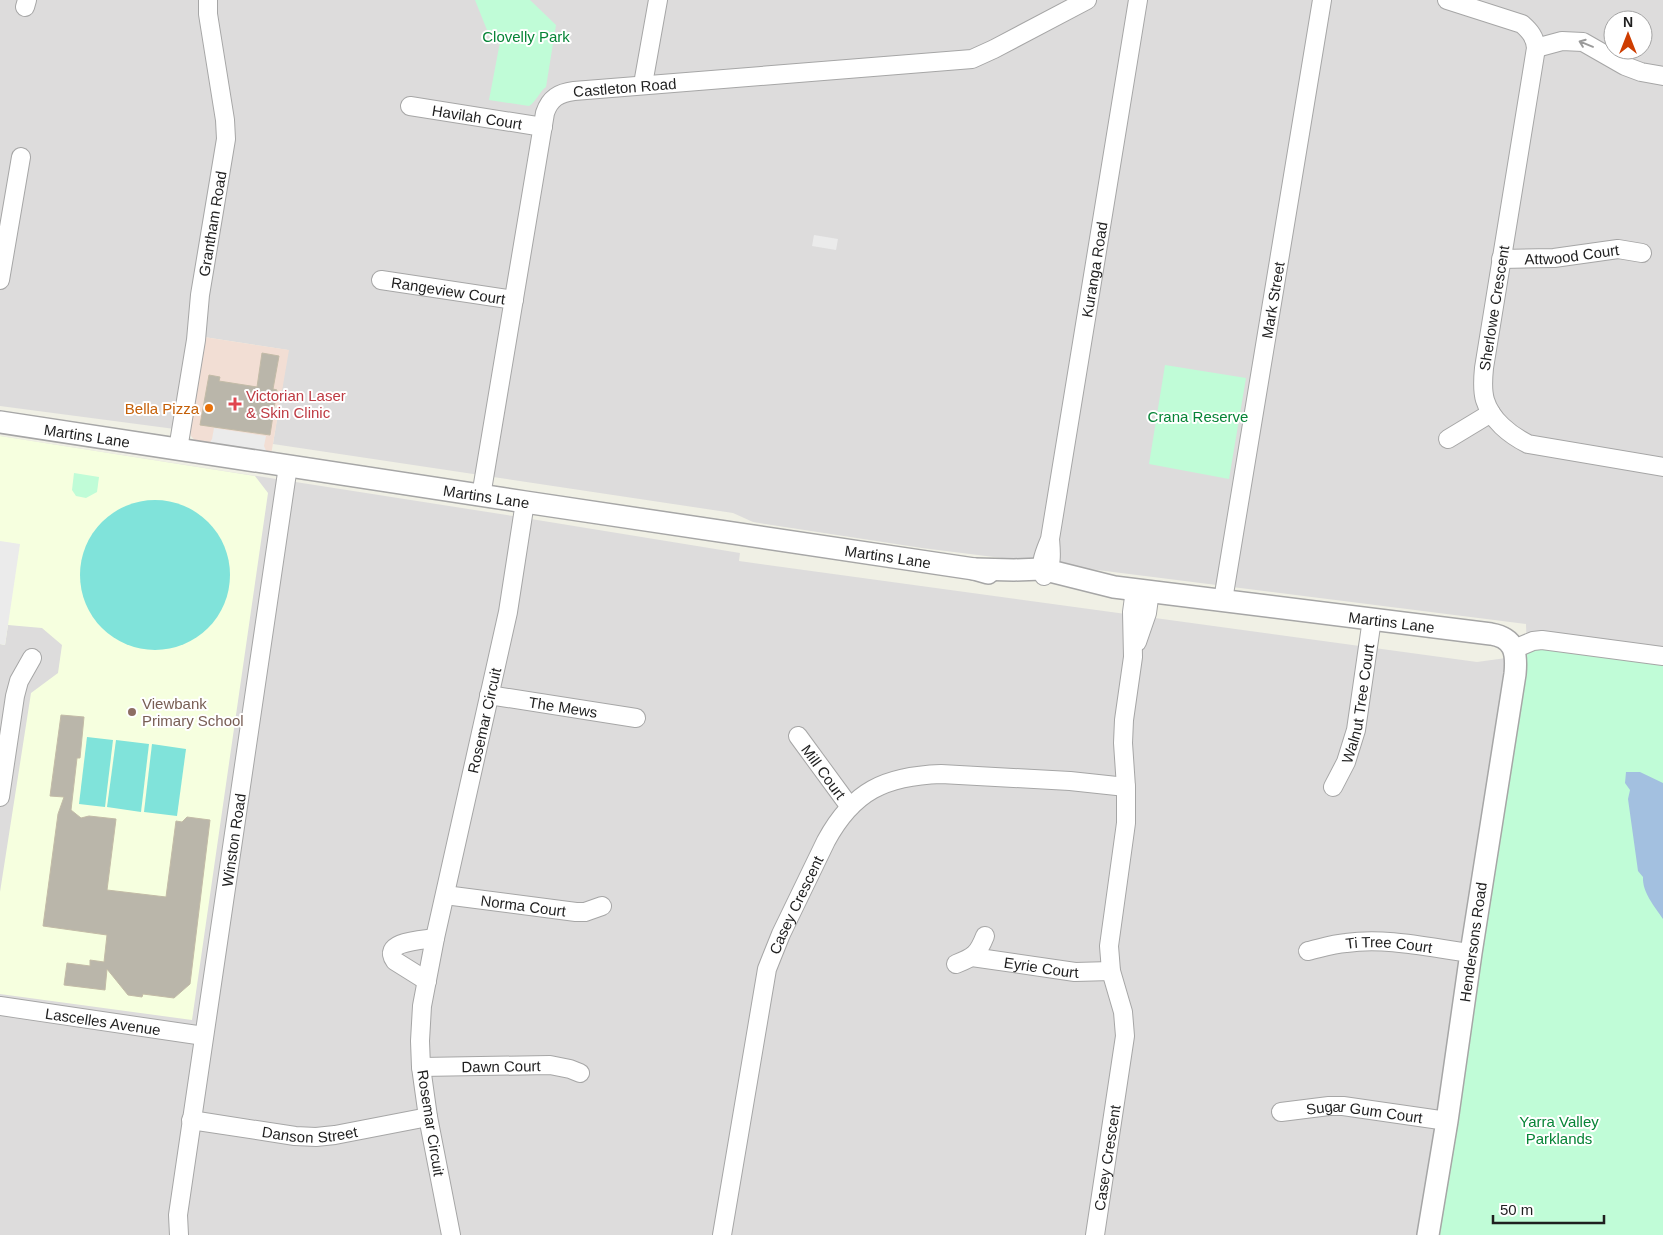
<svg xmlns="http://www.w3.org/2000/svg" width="1663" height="1235" viewBox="0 0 1663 1235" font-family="Helvetica,sans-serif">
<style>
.residential{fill:#dddcdc;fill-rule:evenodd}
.commercial{fill:#f2ded4}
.education{fill:#f6ffdf}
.park{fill:#c0fcd7}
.pitch{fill:#80e3da}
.parking{fill:#ebebeb}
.water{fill:#a3c0e0}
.building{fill:#bab6aa;stroke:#c3bba7}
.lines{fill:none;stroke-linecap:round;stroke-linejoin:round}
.minor-casing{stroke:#a6a6a6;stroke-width:20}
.tertiary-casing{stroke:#a6a6a6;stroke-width:24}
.minor{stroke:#fff;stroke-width:18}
.tertiary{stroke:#fff;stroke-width:21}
.oneway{stroke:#9a9a9a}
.health-dot{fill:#e0444e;stroke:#fff;stroke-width:2}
.food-dot{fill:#e8710a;stroke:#fff;stroke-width:2}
.education-dot{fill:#8d6e63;stroke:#fff;stroke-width:2}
.labels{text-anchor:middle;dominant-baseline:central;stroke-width:4;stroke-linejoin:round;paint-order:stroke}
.park-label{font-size:15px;fill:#068436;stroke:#fff}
.street-label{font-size:15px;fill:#1f1f1f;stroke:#fff}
.health-label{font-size:15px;fill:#be3a42;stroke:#fff;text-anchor:start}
.food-label{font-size:15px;fill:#c56008;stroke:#fff;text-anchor:end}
.education-label{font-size:15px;fill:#785e54;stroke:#fff;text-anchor:start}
</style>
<rect width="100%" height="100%" fill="#f0f0e5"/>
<path class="residential" d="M0,0h1663v664l-226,571h-1437v-799l494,77 246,40 -1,8 738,101 50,-7 -1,-31 -604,-76 -169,-26 -20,-9 -460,-69 15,-94 -84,-13 -14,94 -190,-25zM1613,20h30v30h-30z"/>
<polygon class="commercial" points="204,337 289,350 271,455 197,443 191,436 190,431"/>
<polygon class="education" points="0,436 255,476 268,493 192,1020 0,994 0,892 31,693 58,673 62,645 42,628 8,625 5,645 0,644"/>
<g class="park">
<path d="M475,0h55l26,25 -10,62c-7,5 -10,15 -17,19l-40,-6 11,-58 -9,-2z"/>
<polygon points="1165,365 1246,378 1229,479 1149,464"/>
<polygon points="74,473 99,477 97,492 86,498 76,496 72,490"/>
<polygon points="1537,647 1663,664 1663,1235 1437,1235 1527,655 1530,650"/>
</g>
<g class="pitch">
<circle cx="155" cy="575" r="75"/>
<polygon points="87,737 113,740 105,807 79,804"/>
<polygon points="116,740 149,744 141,812 107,807"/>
<polygon points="152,744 186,749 177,816 144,812"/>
</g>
<g class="parking">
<polygon points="814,235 838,239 836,250 812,246"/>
<polygon points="214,428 266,436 264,446 267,453 209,444 212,439"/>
<polygon points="0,541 20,544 5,645 0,644"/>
</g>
<path class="water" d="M1626,772h14l23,11v136c-8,-12 -21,-27 -20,-42l-5,-6 -10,-72 2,-9 -5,-7z"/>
<g class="building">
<polygon points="262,353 279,356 273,389 277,390 270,435 200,425 209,375 220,377 219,381 257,387"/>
<polygon points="61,715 84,717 80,758 77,758 71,810 81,818 89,816 116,819 107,890 166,897 176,821 182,822 187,817 210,820 190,984 174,998 143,994 142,997 128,995 107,969 105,990 64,985 67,963 90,966 90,960 104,962 107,935 43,926 58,814 64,797 50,796"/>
</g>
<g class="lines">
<g class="minor-casing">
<g id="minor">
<path d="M1447,0l75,24c8,7 13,13 14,24l-52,320c-1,10 -2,22 1,32 6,20 25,35 43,44l135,23"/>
<polyline points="25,7 27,0"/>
<polyline points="1536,48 1562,41 1583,42 1625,66 1641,72 1663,76"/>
<polyline points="643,84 658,0"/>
<path id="s1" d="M410,106l133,21"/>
<path id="s2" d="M1501,259l53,-1 64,-9 24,4"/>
<polyline points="0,280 21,157"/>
<path id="s3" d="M381,280l133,20"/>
<polyline points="1448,439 1491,413"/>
<path id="s4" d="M178,449l18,-109 4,-45 26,-156 -1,-19 -17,-106v-14"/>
<path id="s5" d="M481,496l64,-383c5,-15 14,-20 29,-22l398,-32 22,-10 93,-49"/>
<path id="s6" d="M1050,539c1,13 3,26 -6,37 -5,-13 1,-24 6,-37l88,-539"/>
<path id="s7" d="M1223,600l99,-600"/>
<polyline points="1137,642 1147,613 1150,591"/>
<polyline points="1514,649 1533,641 1542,640 1663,656"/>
<path id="s8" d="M489,695l147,23"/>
<path id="s9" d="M798,736l52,71"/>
<path id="s10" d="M1333,787l13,-25 10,-32 16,-111"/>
<polyline points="0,797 15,696 19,681 32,658"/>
<path id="s11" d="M445,895l131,17h9l17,-6"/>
<path id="s12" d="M1308,951c13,-3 25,-7 38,-8 41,-6 85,5 125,10"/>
<path id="s13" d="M972,957l103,15 36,-1"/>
<path d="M956,964c18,-7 22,-10 29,-28"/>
<path d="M427,981l-32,-20c-15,-20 29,-21 40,-23"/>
<path id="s14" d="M0,1006l204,30"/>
<path id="s15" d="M421,1067l129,-2 20,4 10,4"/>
<path id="s16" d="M1281,1112l48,-6h14l104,15"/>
<path id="s17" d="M191,1120l104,16 21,1 19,-2 93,-18"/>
<path id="s18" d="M179,1235l-1,-20 110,-749"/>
<path id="s19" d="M451,1235l-23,-118 -7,-50 -1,-26 2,-35 13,-68 73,-326 17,-110"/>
<path id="s20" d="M722,1235l45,-266 14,-35 45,-93c27,-50 59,-65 115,-67l129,7 56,6"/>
<path id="s21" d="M1095,1235l30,-199 -2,-24 -12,-41 -2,-25 17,-123v-36l-3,-44 1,-23 9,-63 -1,-45 3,-22"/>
</g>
</g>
<g class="tertiary-casing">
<g id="tertiary">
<path id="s22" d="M0,422l525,80 449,67 14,4"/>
<path id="s23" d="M974,569l40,1 28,-1 72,18 377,47c24,4 26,19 24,40l-44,279 -24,168 -19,114"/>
</g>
</g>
<use href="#minor" class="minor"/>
<use href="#tertiary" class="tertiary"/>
</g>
<defs><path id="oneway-shaft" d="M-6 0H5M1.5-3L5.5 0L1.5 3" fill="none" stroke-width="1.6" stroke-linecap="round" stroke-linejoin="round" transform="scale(1.25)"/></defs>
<use class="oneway" href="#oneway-shaft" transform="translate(1586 44) rotate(-158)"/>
<path class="health-dot" d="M232.5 396.5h5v5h5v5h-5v5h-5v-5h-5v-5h5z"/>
<circle class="food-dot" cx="209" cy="408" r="5"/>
<circle class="education-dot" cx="132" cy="712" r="5"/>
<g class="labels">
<g class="park-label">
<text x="526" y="36">Clovelly Park</text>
<text x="1198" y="416">Crana Reserve</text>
<text x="1559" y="1121">Yarra Valley<tspan x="1559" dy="17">Parklands</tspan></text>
</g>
<g class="street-label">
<text stroke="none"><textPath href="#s5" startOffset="478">Castleton Road</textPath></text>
<text stroke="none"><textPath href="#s1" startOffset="68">Havilah Court</textPath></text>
<text stroke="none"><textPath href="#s4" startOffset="228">Grantham Road</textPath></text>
<text stroke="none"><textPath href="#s2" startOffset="71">Attwood Court</textPath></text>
<text stroke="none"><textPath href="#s6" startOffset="350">Kuranga Road</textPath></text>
<text stroke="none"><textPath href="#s3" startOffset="68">Rangeview Court</textPath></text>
<text stroke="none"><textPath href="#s7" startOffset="304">Mark Street</textPath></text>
<text transform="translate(1494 308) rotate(-81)">Sherlowe Crescent</text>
<text stroke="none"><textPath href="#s22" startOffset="88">Martins Lane</textPath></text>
<text stroke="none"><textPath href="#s22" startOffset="492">Martins Lane</textPath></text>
<text stroke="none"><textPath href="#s22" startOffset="898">Martins Lane</textPath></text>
<text stroke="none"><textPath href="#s23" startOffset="422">Martins Lane</textPath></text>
<text stroke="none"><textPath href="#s10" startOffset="88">Walnut Tree Court</textPath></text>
<text stroke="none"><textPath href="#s8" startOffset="75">The Mews</textPath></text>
<text stroke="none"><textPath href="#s19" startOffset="524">Rosemar Circuit</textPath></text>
<text stroke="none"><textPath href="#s9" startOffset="44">Mill Court</textPath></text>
<text stroke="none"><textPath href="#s18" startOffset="399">Winston Road</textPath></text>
<text stroke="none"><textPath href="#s11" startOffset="79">Norma Court</textPath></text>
<text stroke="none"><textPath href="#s20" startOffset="340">Casey Crescent</textPath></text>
<text transform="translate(1473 942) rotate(-82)">Hendersons Road</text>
<text stroke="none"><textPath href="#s12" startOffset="82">Ti Tree Court</textPath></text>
<text stroke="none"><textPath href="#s13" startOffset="70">Eyrie Court</textPath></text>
<text stroke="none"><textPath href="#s14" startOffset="104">Lascelles Avenue</textPath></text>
<text stroke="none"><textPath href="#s15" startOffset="80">Dawn Court</textPath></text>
<text stroke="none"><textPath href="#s16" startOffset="84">Sugar Gum Court</textPath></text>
<text transform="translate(431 1123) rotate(81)">Rosemar Circuit</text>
<text stroke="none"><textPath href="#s17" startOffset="120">Danson Street</textPath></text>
<text stroke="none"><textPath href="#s21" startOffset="78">Casey Crescent</textPath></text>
</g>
<g class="health-label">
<text x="246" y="395">Victorian Laser<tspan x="246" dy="17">&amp; Skin Clinic</tspan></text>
</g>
<g class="food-label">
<text x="199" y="408">Bella Pizza</text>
</g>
<g class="education-label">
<text x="142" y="703">Viewbank<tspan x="142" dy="17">Primary School</tspan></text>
</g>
</g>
<g transform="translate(1628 35)"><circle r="24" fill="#ffffff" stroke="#a5a5a5"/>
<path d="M0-4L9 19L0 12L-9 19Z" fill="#ce3d00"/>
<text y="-8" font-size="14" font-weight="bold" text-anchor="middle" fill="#1f1f1f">N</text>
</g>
<path d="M1493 1215v8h111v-8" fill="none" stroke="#1f1f1f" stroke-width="2.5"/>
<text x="1500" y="1215" font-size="15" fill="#1f1f1f" stroke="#ffffff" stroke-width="4" paint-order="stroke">50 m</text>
</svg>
